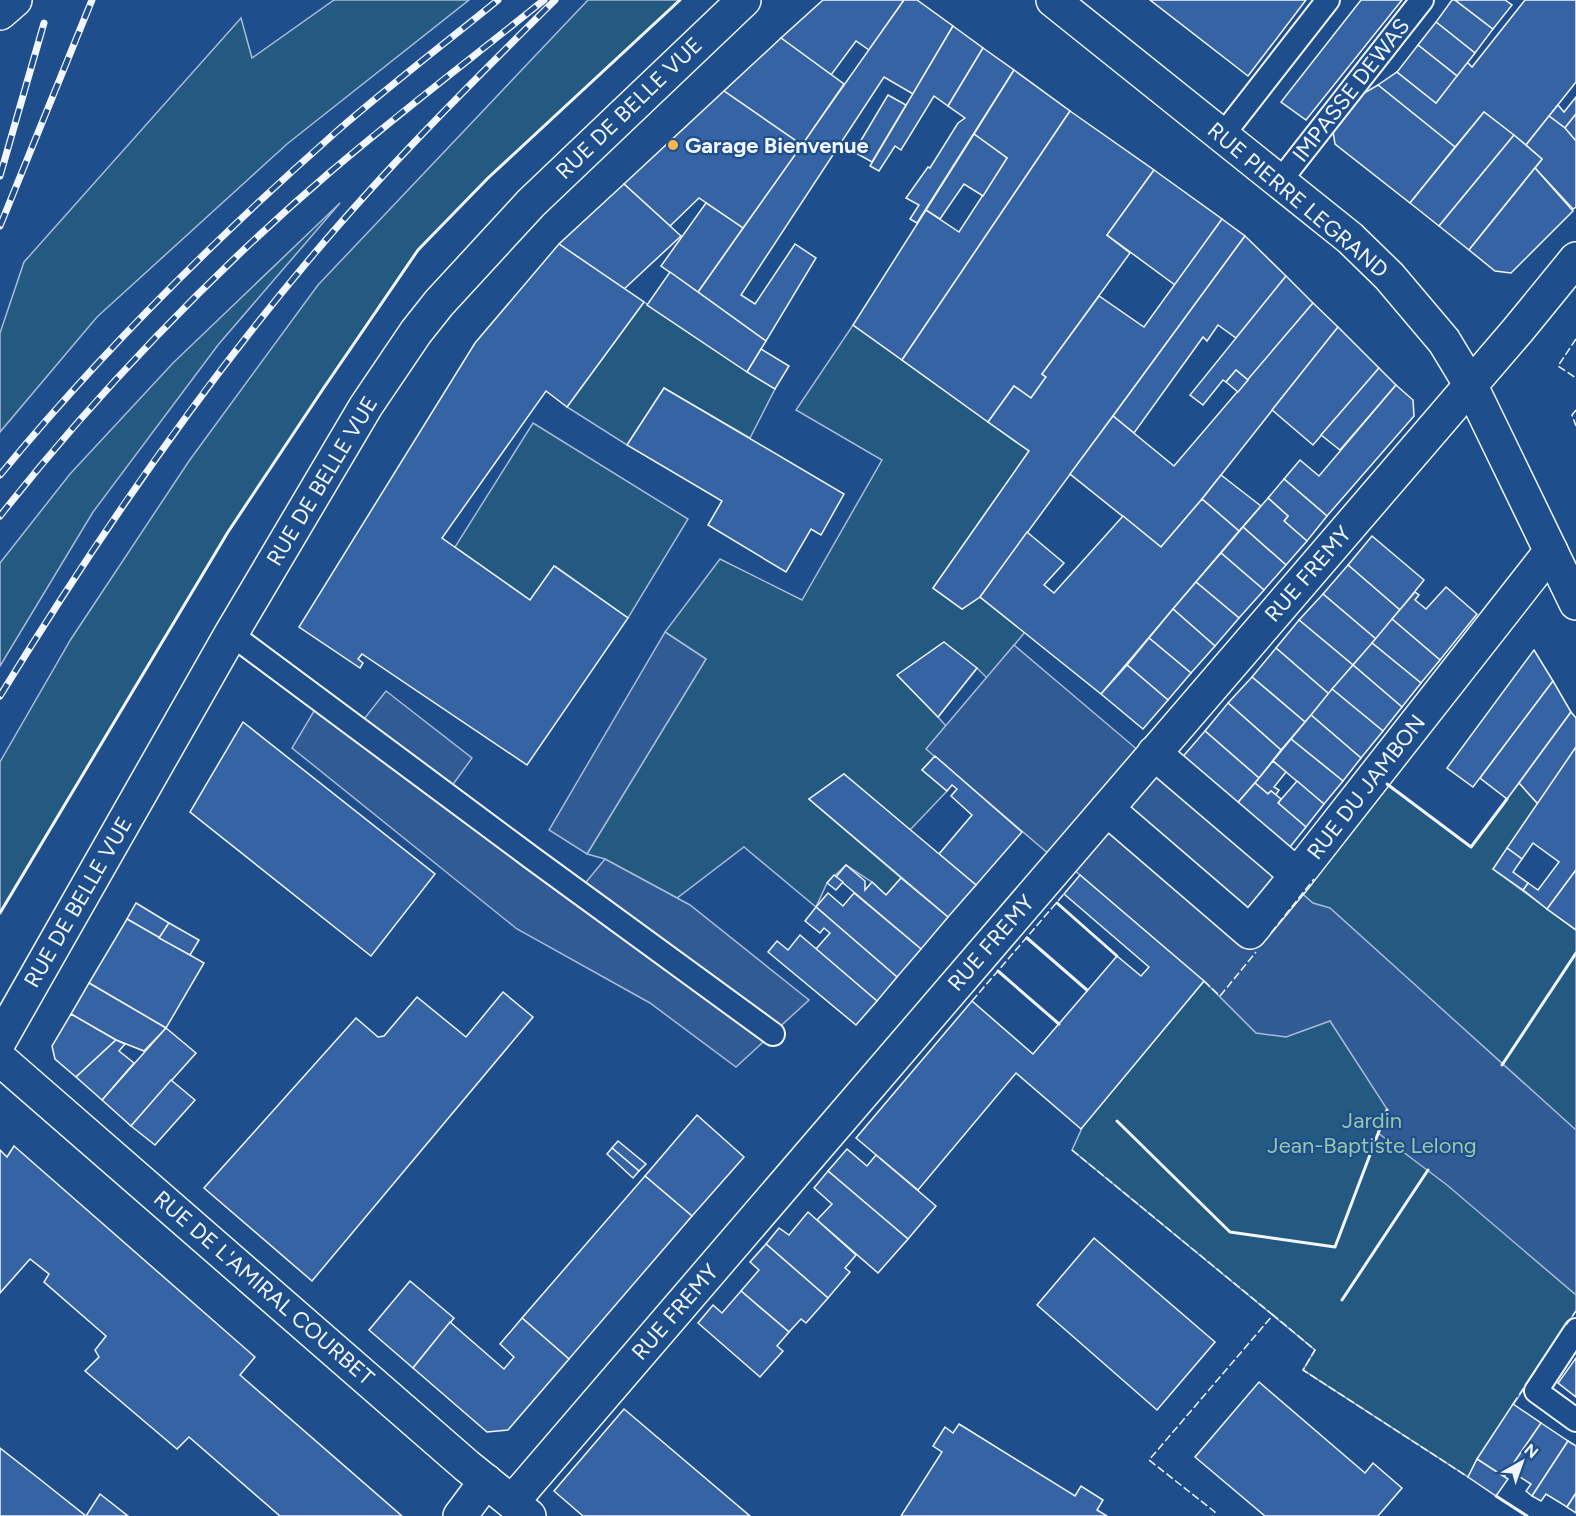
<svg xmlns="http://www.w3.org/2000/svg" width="1576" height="1516" viewBox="0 0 1576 1516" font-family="Figtree,sans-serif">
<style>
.green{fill:#245a82;stroke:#a8bbd7;stroke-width:1.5}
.parking{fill:#305b95;stroke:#a8bbd7;stroke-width:1.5}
.building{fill:#3563a3;stroke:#f2f6ff;stroke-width:1.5}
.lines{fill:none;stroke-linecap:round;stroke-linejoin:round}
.lane-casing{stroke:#f2f6ff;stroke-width:26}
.street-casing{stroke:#f2f6ff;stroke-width:36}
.secondary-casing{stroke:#f2f6ff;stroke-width:36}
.highway-casing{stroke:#f2f6ff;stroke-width:36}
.lane{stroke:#1f4e8c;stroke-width:22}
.street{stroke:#1f4e8c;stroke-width:33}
.secondary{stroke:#1f4e8c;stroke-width:33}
.highway{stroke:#1f4e8c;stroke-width:33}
.rail-casing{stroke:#f2f6ff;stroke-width:7}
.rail{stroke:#1f4e8c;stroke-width:4.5;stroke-dasharray:14;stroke-linecap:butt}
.fence{stroke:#f2f6ff;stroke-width:1.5;stroke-dasharray:8 3;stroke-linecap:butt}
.wall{stroke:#f2f6ff;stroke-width:3}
.poi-dot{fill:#ffb74d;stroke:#1f4e8c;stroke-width:2}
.labels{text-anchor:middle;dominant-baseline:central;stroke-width:4.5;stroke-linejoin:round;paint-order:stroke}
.street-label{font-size:22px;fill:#f2f6ff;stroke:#1f4e8c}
.poi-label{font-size:22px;font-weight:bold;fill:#f2f6ff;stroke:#1f4e8c;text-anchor:start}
.park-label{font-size:22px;fill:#97c8a6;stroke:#1f4e8c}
</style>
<rect width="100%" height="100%" fill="#1f4e8c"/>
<g class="green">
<polygon points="334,0 469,0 287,144 97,317 0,432 0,333 24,262 241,18 252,58"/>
<polygon points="588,0 680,0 488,178 418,250 323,389 228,532 0,913 0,762 71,639 189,461 318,285"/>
<polygon points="340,203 218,345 93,512 0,666 0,563 70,474 173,363"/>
<polygon points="644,302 775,389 750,438 664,388 627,445 567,407"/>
<polygon points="853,325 1029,451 933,588 962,609 980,597 1025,632 987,678 977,668 938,717 946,726 927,749 935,756 922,770 947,791 910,830 844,774 809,799 901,878 886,895 872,882 846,865 827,883 816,907 744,847 677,898 605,859 587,854 706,659 665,632 720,559 802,600 882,460 796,410"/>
<polygon points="533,423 688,519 628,618 555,566 530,600 455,547"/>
<polygon points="1519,783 1538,804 1493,869 1576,930 1576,1311 1477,1459 1468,1477 1303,1370 1315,1350 1072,1150 1083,1126 1204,981 1220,995 1304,894 1387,784 1471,847"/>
</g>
<g class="parking">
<polygon points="665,632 706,659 587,854 549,830"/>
<polygon points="1014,645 1139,751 1050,855 926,749"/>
<polygon points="386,691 472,758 446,794 578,892 605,859 690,905 809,1000 736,1067 650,1003 517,929 292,748 320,701 357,728"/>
<polygon points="1157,768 1313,903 1330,908 1576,1130 1576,1295 1447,1185 1378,1133 1387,1109 1330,1021 1286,1037 1256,1033 1204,981 1073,869"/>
</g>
<g class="building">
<polygon points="823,0 904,0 869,50 856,41 831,75 781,38"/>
<polygon points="904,0 917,0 953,26 913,94 884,77 741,295 755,304 795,244 816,258 766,341 698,292"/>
<polygon points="1150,0 1306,0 1248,76"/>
<polygon points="1361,0 1402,0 1306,120 1281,102"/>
<polygon points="1452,0 1455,0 1493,29 1475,53 1436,22"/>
<polygon points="1455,0 1505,0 1512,5 1493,29"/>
<polygon points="1525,0 1576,0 1576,82 1526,145 1484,112 1455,147 1378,85 1397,72 1436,103 1467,62 1472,67"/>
<polygon points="1436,22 1475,53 1457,76 1418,45"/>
<polygon points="953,26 983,48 948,106 934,96 901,150 895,146 879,171 870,166"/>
<polygon points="781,38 844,84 802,145 724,91"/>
<polygon points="1418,45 1457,76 1436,103 1397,72"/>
<polygon points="983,48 1014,70 917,223 910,219 919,205 906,198 928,167 930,168 958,123 965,118 948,106"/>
<polygon points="1014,70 1070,111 902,360 853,325 926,210 959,232 1007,158 974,134"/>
<polygon points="1378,85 1455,147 1410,203 1335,144 1333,131 1359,96"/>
<polygon points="724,91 802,145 743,228 699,198 670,226 624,184"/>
<polygon points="888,95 906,105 872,162 854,152"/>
<polygon points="1576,97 1576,114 1565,128 1549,116 1558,105 1564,112"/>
<polygon points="1070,111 1154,170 1107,235 1130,253 1042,374 1046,377 1031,398 1014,386 988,422 902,360"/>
<polygon points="1484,112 1514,135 1439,226 1410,203"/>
<polygon points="1576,114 1576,141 1564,129"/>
<polygon points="1549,116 1565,128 1576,141 1576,207 1573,209 1535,168 1542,159 1526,145"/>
<polygon points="974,134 1007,158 983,196 964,184 940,219 926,210"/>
<polygon points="1514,135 1542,159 1469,250 1439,226"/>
<polygon points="1535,168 1573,211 1511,273 1495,271 1469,250"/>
<polygon points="1154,170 1222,219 1175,285 1107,235"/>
<polygon points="624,184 681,236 624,289 559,244"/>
<polygon points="706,203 743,228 698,292 661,266"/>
<polygon points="1222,219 1245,236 980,597 962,609 933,588 1029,451 988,422 1014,386 1031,398 1046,377 1042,374 1099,296 1144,327"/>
<polygon points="1245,236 1286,276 1236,338 1218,325 1207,341 1203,337 1134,433 1113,416"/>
<polygon points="559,244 644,302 567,407 546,391 442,538 530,600 554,566 628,618 527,765 362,654 358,659 363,663 360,668 299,627 475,343"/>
<polygon points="670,272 766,341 747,372 647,305"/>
<polygon points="1286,276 1313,303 1248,380 1236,370 1226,382 1223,380 1203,405 1190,395"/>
<polygon points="1313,303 1338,327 1202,499 1161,547 1070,474 1113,416 1174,466"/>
<polygon points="1338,327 1379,368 1313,445 1272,410"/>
<polygon points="761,349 789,366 775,389 747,372"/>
<polygon points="1379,368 1396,385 1340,450 1321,435"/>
<polygon points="1236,370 1248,380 1238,392 1226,382"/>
<polygon points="1396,385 1413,400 1414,416 1327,516 1284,479 1300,460 1319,476"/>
<polygon points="664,388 844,494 821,535 811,529 786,572 708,525 722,501 627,445"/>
<polygon points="1221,475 1261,506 1239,531 1202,499"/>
<polygon points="1284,479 1327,516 1307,541 1284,521 1288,516 1268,498"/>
<polygon points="1268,498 1288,516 1284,521 1307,541 1286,565 1243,527"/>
<polygon points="1202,499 1239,531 1101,694 980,597 1027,532 1064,563 1044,585 1054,593 1123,516 1161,547"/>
<polygon points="1243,527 1286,565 1264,590 1221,553"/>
<polygon points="1372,536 1424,580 1400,610 1348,565"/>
<polygon points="1221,553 1264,590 1239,618 1196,582"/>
<polygon points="1348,565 1400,610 1376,639 1323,594"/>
<polygon points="1196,582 1239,618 1215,646 1173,609"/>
<polygon points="1446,587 1477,614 1440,660 1392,619 1415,592 1419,595 1415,600 1426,609"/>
<polygon points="1323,594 1376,639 1353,665 1299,620"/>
<polygon points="1173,609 1215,646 1191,673 1149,638"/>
<polygon points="1392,619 1440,660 1421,683 1372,643"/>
<polygon points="1299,620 1353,665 1329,694 1276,648"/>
<polygon points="1149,638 1191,673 1168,700 1127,665"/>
<polygon points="944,642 977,668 938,717 897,675"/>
<polygon points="1372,643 1421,683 1402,707 1353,665"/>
<polygon points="1276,648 1329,694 1305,722 1252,677"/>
<polygon points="1534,650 1553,681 1473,787 1447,768"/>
<polygon points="1127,665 1168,700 1143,729 1101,694"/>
<polygon points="1353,665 1402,707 1383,731 1332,689"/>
<polygon points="1252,677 1305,722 1281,750 1228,703"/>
<polygon points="1553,681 1571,712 1507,799 1480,778"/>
<polygon points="1332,689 1383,731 1361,758 1311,715"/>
<polygon points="1228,703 1281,750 1259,778 1205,731"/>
<polygon points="1571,712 1576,718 1576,747 1538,804 1519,783"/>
<polygon points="1311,715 1361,758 1343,781 1291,739"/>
<polygon points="243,722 435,874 371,956 190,812"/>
<polygon points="1205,731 1259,778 1234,807 1180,760"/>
<polygon points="1291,739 1343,781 1324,804 1273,761"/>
<polygon points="1576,747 1576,870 1547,909 1523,890 1528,883 1538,890 1559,862 1533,843 1522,859 1507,848"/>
<polygon points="935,756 1022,832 976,885 939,854 972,815 951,796 957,789 952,785 947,791 922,770"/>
<polygon points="1273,761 1286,772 1274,787 1279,790 1276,795 1271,791 1268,794 1255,783"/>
<polygon points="844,774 976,885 948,917 809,799"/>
<polygon points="1297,781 1324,804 1306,827 1278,803"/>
<polygon points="1255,783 1268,794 1271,791 1281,799 1278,803 1306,827 1286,852 1234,807"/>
<polygon points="1507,848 1522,859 1513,872 1528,883 1523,890 1493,869"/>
<polygon points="846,865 865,881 865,890 872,882 886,895 901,878 948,917 921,949 836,877"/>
<polygon points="1576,870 1576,930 1547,909"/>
<polygon points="834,875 843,882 836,890 827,883"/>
<polygon points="1080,875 1204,981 1081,1129 1016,1073 918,1190 856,1138 972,1001 1033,1054 1117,956 1141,976 1149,967 1064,894"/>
<polygon points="828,893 843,906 854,893 921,949 897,977 816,907"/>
<polygon points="136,903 169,923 159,938 127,919"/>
<polygon points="816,907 897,977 877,1001 816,949 830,933 824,928 820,933 805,921"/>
<polygon points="127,919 204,963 166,1028 89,983"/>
<polygon points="169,923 199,940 190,955 159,938"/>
<polygon points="800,935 877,1001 856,1025 768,952 777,941 788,950"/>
<polygon points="89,983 166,1028 144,1051 116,1040 71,1014"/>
<polygon points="503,992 533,1017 312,1281 204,1188 356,1018 378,1037 384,1036 417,997 466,1037"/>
<polygon points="71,1014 116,1040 76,1077 55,1059 52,1046"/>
<polygon points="166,1028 196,1053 131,1126 102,1100"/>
<polygon points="116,1040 125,1044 119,1051 134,1063 102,1100 76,1077"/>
<polygon points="171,1080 195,1100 155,1145 131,1126"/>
<polygon points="697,1115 744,1157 692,1216 645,1176"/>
<polygon points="618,1141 646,1164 639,1171 612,1148"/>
<polygon points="14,1146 255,1357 240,1375 402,1516 280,1516 189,1437 177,1449 85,1371 99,1357 95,1350 106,1336 44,1282 49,1274 30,1259 0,1293 0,1150 7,1157"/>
<polygon points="612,1148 639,1171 633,1178 607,1154"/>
<polygon points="847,1149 867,1166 876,1155 936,1206 908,1239 828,1171"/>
<polygon points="828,1171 908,1239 878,1273 817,1220 832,1204 814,1188"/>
<polygon points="645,1176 692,1216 569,1359 522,1318"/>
<polygon points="808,1212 856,1255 845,1268 850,1272 828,1298 766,1244 779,1228 789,1235"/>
<polygon points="1094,1238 1215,1342 1157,1410 1037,1305"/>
<polygon points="766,1244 828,1298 806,1323 801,1319 789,1332 741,1291 759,1270 750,1262"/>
<polygon points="410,1281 454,1318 413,1368 369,1330"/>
<polygon points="741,1291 789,1332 777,1346 783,1351 760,1377 698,1323 713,1305 722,1313"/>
<polygon points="522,1318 569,1359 508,1430 487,1432 413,1368 450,1322 504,1369 514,1357 500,1344"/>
<polygon points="1576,1358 1576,1397 1558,1383"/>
<polygon points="1259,1382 1365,1473 1373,1463 1402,1488 1378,1516 1265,1516 1195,1457"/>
<polygon points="1513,1404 1541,1423 1504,1477 1477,1459"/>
<polygon points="624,1409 750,1516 583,1516 554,1491"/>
<polygon points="1541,1423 1568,1441 1532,1496 1526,1491 1531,1484 1509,1470"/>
<polygon points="959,1424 1075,1496 1081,1486 1103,1500 1097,1510 1107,1516 901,1516 942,1452 933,1446 945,1427 953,1433"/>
<polygon points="1568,1441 1576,1446 1576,1493 1567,1507 1546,1494 1541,1501 1532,1496"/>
<polygon points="0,1448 37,1477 86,1516 0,1516"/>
<polygon points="1477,1459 1508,1479 1496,1496 1468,1477"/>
<polygon points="1576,1493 1576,1513 1567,1507"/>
<polygon points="100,1494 128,1516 86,1516"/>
</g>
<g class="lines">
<g class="lane-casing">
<g id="lane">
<polyline points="1222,136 1328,0"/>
<polyline points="1280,181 1422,0"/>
<polyline points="231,634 532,858 773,1034"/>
<polyline points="1576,1330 1536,1391 1576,1420"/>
</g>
</g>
<g class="street-casing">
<g id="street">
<polyline points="1154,753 1297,875 1551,551"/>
<polyline points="1107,809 1250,932 1297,875"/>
<polyline points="0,1040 231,634 366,406 416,332 439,303 531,203 744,0"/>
<polyline points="0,1059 467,1466 529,1516"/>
<polyline points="512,1502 1518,330 1576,259"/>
<polyline points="460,1516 486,1481"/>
</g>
</g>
<g class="secondary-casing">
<polyline id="secondary" points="1053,0 1350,238 1389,276 1444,341 1470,384 1576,603"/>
</g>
<g class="highway-casing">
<polyline id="highway" points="0,13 15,0"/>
</g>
<use href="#lane" class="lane"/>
<use href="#street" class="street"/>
<use href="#secondary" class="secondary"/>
<use href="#highway" class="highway"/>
<g class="rail-casing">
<g id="rail">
<polyline points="0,176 44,23"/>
<polyline points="0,226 92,0"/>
<path d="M0,475c102,-124 216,-237 336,-343 53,-46 108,-88 162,-132"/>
<path d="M0,516c96,-122 211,-242 329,-343 70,-60 143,-115 215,-173"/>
<path d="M0,696c92,-150 190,-294 303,-429 78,-94 165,-181 252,-267"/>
</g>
</g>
<use href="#rail" class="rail"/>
<g class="fence">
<polyline points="1576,339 1558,366 1576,378"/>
<polyline points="1576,410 1572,415 1576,426"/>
<polyline points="1271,933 1314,879"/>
<polyline points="1204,981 1220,996 1256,952"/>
<polyline points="972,1001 1064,894"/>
<polyline points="1072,1150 1273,1315 1149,1460 1215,1512 1213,1516"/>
<polyline points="1272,1314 1315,1350 1303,1370 1468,1477"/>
<polyline points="1566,1325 1576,1311"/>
<polyline points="1513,1404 1537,1368"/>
</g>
<g class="wall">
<polyline points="1387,784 1471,847 1507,799"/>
<polyline points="1057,903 1117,956"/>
<polyline points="0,913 228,532 323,389 418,250 488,178 680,0"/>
<polyline points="1027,938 1087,990"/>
<polyline points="998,971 1059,1024"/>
<polyline points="1502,1065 1576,953"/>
<polyline points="1117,1121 1230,1232 1335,1247 1387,1110"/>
<polyline points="1342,1300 1428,1170"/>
<polyline points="1496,1496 1527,1516"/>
</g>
</g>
<circle class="poi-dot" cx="673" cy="145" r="6"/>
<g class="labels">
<g class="street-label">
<text transform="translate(1351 90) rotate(-52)">IMPASSE DEWAS</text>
<text transform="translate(629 108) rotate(-44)">RUE DE BELLE VUE</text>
<text transform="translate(1298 200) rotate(40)">RUE PIERRE LEGRAND</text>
<text transform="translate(322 481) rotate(-59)">RUE DE BELLE VUE</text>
<text transform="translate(1308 574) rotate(-49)">RUE FREMY</text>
<text transform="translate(1366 787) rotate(-52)">RUE DU JAMBON</text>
<text transform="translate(78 902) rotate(-60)">RUE DE BELLE VUE</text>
<text transform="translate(991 943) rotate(-49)">RUE FREMY</text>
<text transform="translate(264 1288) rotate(41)">RUE DE L'AMIRAL COURBET</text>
<text transform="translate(675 1312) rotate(-49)">RUE FREMY</text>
</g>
<g class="poi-label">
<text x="685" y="145">Garage Bienvenue</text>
</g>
<g class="park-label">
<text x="1372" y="1120">Jardin<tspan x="1372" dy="25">Jean-Baptiste Lelong</tspan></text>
</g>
</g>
<g transform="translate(1522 1462) rotate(40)" stroke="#1f4e8c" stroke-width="4.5" paint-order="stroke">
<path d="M0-4.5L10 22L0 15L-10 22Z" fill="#f2f6ff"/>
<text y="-9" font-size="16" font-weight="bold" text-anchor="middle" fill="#f2f6ff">N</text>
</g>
</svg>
